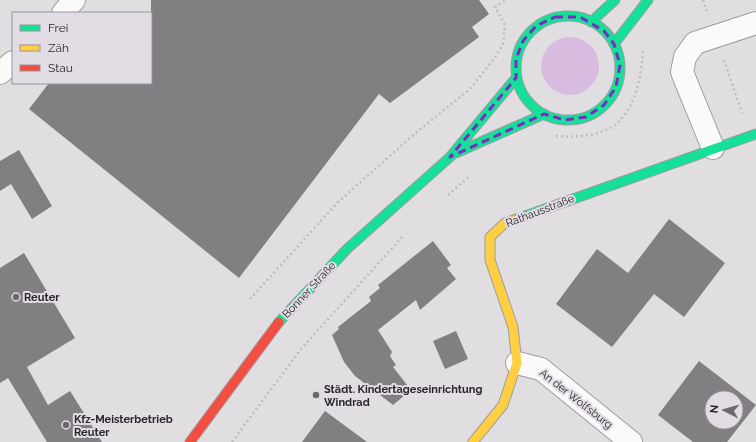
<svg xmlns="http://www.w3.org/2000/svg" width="756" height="442" viewBox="0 0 756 442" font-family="Raleway,sans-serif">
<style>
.green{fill:#d8bce0}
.building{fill:#817f82;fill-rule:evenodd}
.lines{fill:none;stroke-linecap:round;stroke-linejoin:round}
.street-casing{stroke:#9e9c9f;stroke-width:24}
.fast-casing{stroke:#9e9c9f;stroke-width:11}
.slow-casing{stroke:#9e9c9f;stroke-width:11}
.jam-casing{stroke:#9e9c9f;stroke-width:11}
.path{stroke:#bebebf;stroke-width:2.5;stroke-dasharray:2 3;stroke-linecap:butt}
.street{stroke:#fafafb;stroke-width:22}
.fast{stroke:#16e098;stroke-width:9}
.slow{stroke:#ffcf43;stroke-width:9}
.jam{stroke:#f24e42;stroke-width:9}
.marked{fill:none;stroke:#7b2cbf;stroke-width:3;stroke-dasharray:8 5;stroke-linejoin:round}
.poi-dot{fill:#6a686b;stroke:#e2dce4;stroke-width:1.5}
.labels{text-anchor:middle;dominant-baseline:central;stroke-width:4;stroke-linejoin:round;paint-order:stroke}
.street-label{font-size:11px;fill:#2a282b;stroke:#e2dce4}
.poi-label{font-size:11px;font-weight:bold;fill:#2a282b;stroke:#e2dce4;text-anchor:start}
</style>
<rect width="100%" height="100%" fill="#e1dee2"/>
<circle class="green" cx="570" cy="66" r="29"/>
<g class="building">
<polygon points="151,0 479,0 489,14 472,27 479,37 390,103 379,94 239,278 29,109 49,83 151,83"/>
<polygon points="19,150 52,206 32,219 11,184 0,191 0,161"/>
<polygon points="669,219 725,263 684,317 654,294 612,347 556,304 597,249 628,273"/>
<polygon points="433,241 451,265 447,268 456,279 420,310 416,300 378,330 392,352 390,356 396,365 393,367 411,390 393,405 355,376 344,362 332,335 339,329 338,327 371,301 369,297 380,288 378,285"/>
<polygon points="24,253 75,338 27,367 48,405 70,391 102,442 47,442 8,378 0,383 0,268"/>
<polygon points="456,331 468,359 445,369 433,341"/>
<path d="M699,361l57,44 -29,37h-34l-35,-27zM712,398h24v24h-24z"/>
<polygon points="325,411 367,442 302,442"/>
</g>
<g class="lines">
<g class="street-casing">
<g id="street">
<polyline points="63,13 74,0"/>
<polyline points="0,73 13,62"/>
<polyline points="713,148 682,72 685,57 695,43 756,23"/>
<polyline points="517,363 541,369 631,442"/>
</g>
</g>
<g class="fast-casing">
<g id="fast">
<circle cx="568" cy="68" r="52"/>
<polyline points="591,22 615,0"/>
<polyline points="614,44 648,0"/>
<polyline points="456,153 544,114"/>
<polyline points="514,220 756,134"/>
<polyline points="279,322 347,249 450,157 516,78"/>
</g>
</g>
<g class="slow-casing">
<polyline id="slow" points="473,442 503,405 517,363 513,327 490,260 490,237 505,223 514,220"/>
</g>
<g class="jam-casing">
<polyline id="jam" points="190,442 279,322"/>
</g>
<g class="path">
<polyline points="703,0 707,12"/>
<polyline points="724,60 742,113"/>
<path d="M556,136c18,1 38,1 54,-8 26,-15 32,-54 33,-80"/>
<polyline points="448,195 471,175"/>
<polyline points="250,299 338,202 418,131 470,89 496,56 503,44 505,25 495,7 506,0"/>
<polyline points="232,442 301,349 404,235"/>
</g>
<use href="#street" class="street"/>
<use href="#fast" class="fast"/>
<use href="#slow" class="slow"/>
<use href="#jam" class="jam"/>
</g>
<path class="marked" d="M555,17h25l24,14 10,13 6,21 -4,22 -12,18 -18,12 -21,3 -21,-6 -94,43 66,-79v-19l7,-18 13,-15z"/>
<g class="poi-dot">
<circle cx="16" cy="297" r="4"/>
<circle cx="316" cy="395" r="4"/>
<circle cx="66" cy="425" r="4"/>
</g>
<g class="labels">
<g class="street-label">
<text transform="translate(540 211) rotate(-21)">Rathausstraße</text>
<text transform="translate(309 290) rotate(-47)">Bonner Straße</text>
<text transform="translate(576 399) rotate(38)">An der Wolfsburg</text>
</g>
<g class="poi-label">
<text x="24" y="297">Reuter</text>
<text x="324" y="389">Städt. Kindertageseinrichtung<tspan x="324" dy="13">Windrad</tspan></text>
<text x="74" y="419">Kfz-Meisterbetrieb<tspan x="74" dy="13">Reuter</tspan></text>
</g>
</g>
<rect x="12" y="12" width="140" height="72" fill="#e2dce4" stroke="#98949a"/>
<rect x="20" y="25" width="20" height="6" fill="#16e098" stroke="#98949a"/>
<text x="48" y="32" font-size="12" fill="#2a282b">Frei</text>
<rect x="20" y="45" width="20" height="6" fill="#ffcf43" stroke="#98949a"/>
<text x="48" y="52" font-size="12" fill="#2a282b">Zäh</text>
<rect x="20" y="65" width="20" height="6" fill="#f24e42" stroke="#98949a"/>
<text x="48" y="72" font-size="12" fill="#2a282b">Stau</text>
<g transform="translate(724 410) rotate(276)"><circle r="19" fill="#e2dce4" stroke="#98949a"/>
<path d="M0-3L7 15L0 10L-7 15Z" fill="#6a686b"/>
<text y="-6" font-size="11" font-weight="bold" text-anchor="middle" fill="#2a282b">N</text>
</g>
</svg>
